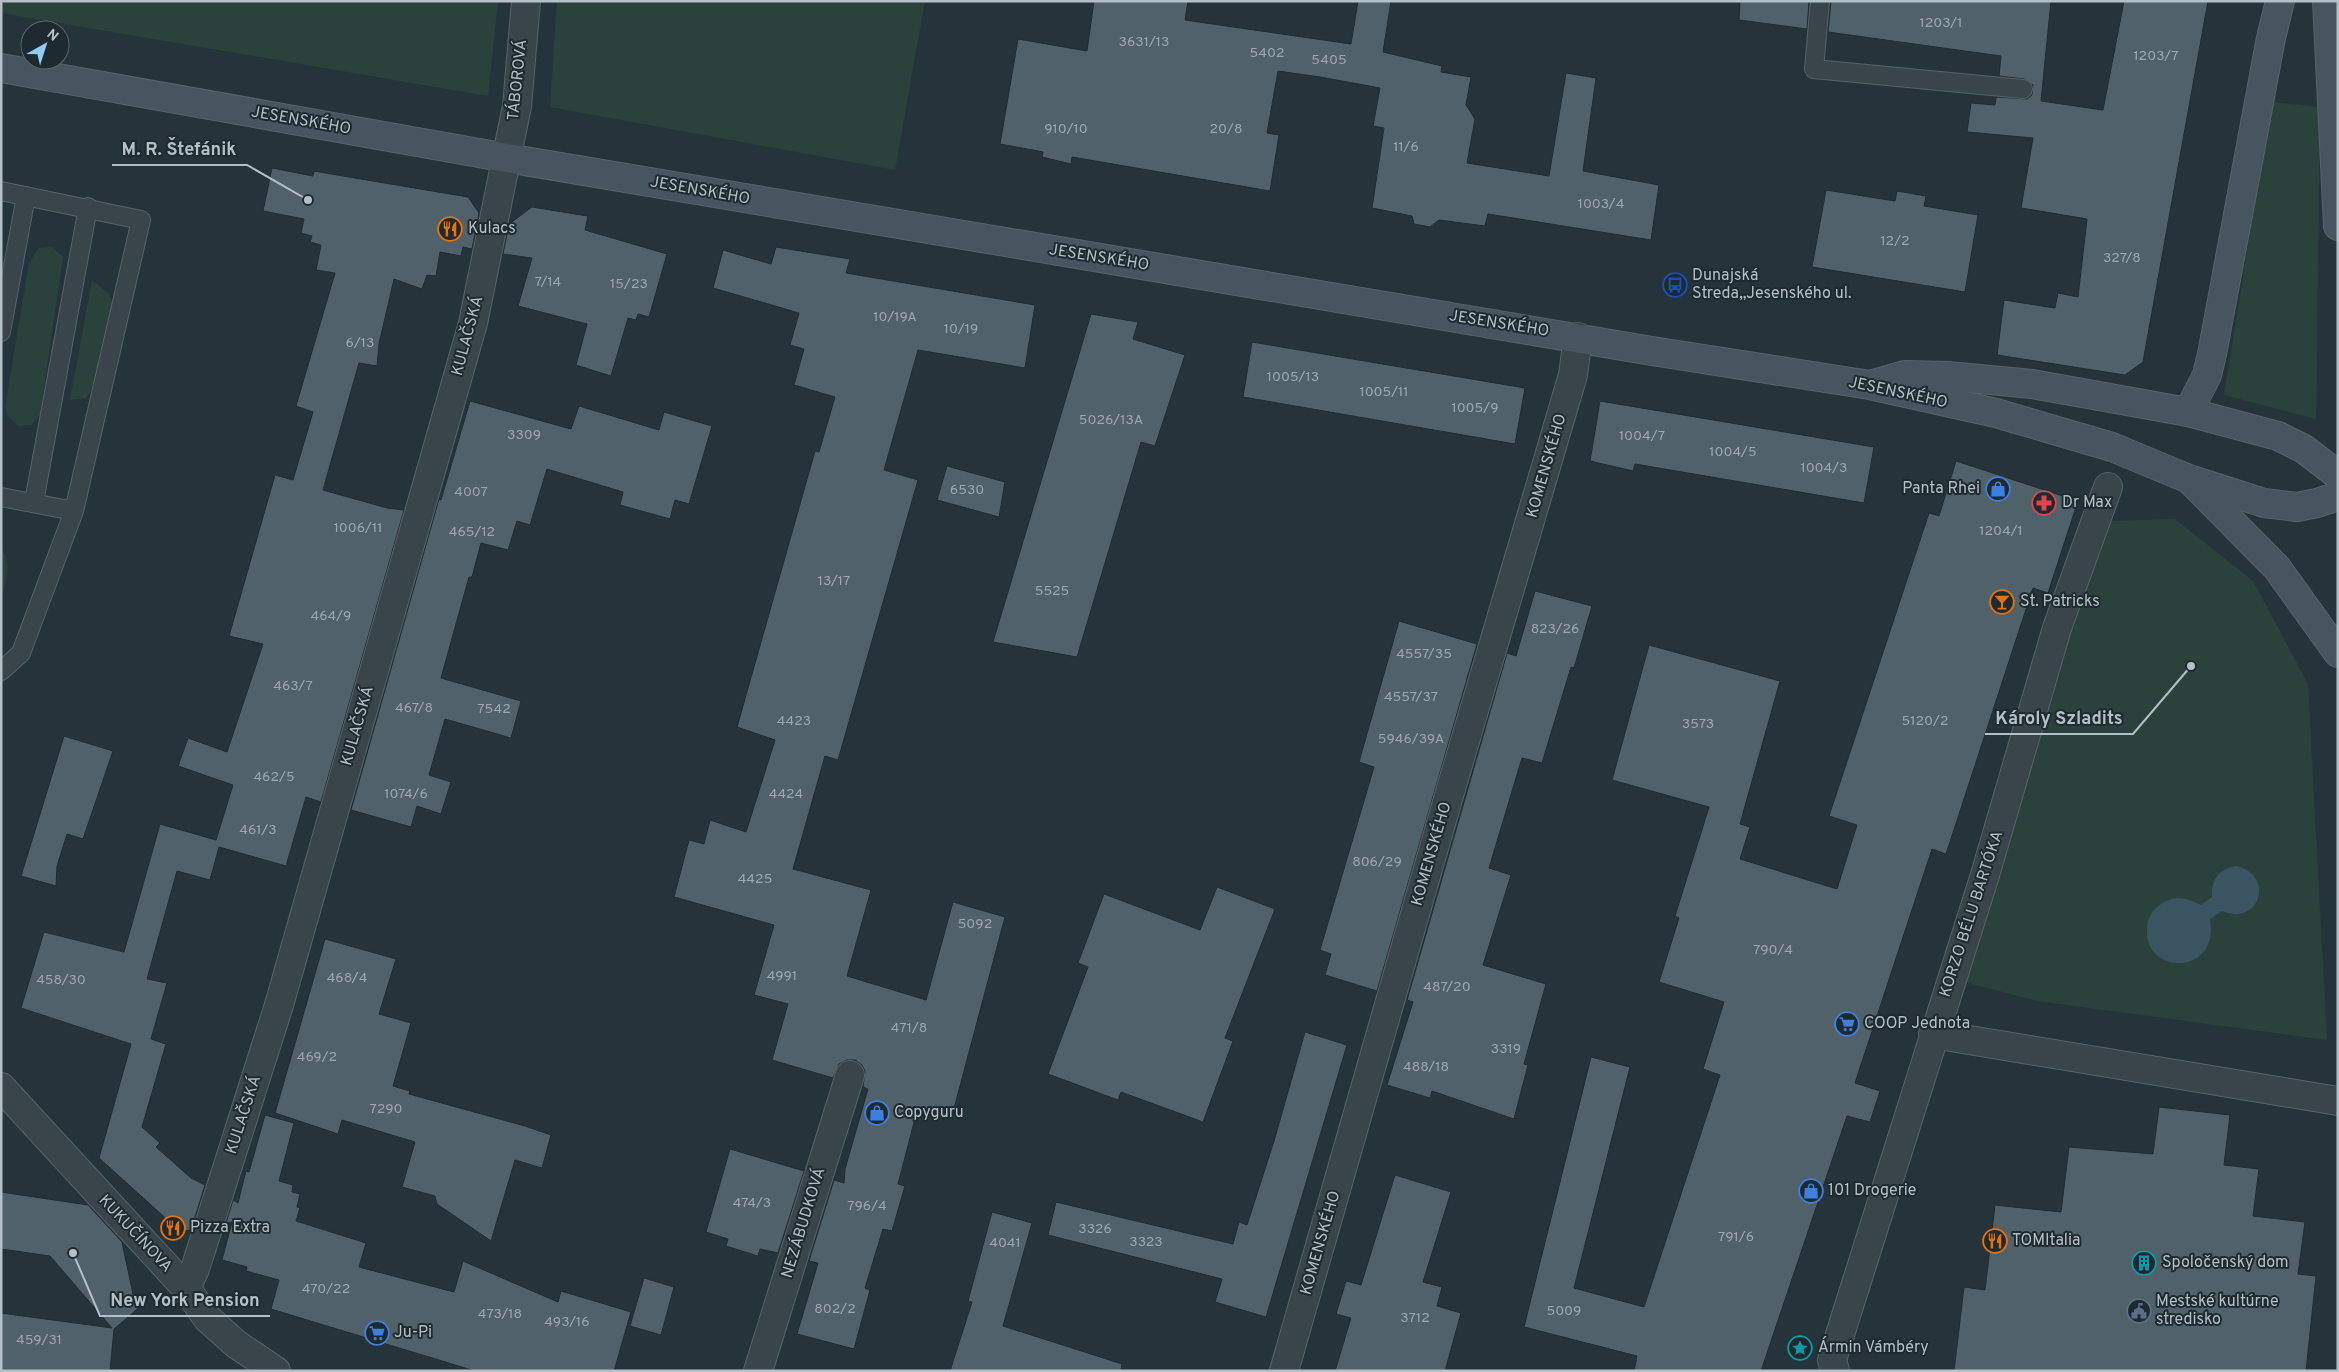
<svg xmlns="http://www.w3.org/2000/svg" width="2339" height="1372" viewBox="0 0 2339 1372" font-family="Overpass,sans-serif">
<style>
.green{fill:#2b413c}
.water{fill:#3a5461}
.building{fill:#506169;stroke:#202c32}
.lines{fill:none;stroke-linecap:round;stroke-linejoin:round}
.lane-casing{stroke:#576369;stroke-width:20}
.street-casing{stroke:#576369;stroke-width:30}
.secondary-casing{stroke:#576369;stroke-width:30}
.lane{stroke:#39454b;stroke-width:18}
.street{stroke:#39454b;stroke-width:28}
.secondary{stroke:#47555e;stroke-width:28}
.labels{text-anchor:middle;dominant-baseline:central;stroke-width:4;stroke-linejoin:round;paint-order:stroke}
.number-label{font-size:14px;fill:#9ba8b0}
.street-label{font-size:16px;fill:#b4c0c7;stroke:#1e2a30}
.poi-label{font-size:16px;fill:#b4c0c7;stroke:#1e2a30;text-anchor:start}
.leader{fill:none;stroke:#b4c0c7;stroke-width:2}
.callout-dot{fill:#b4c0c7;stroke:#1e2a30;stroke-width:2}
.callout-label{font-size:18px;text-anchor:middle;font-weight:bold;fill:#b4c0c7;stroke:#1e2a30;stroke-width:4;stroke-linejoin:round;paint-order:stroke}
</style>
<rect width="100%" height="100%" fill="#25343b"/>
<g class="green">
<polygon points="1,1 498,1 488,96 1,13"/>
<polygon points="557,1 925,1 895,170 550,107"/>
<polygon points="2271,102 2320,107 2316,419 2224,395"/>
<polygon points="52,247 63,257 40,415 32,425 18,426 7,415 5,407 29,262 39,248"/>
<polygon points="92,280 109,294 114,308 91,391 86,398 70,400"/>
<polygon points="2175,519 2253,581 2308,684 2327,1040 2037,1001 1956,980 2107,521"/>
<path d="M1,548c11,14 6,34 0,50z"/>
</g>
<path class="water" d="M2236,866c40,9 24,61 -14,45l-12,8c10,57 -65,57 -63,11 0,-11 5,-20 14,-26 13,-10 26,-6 40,1l11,-8c-1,-18 7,-28 24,-31z"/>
<g class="building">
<polygon points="1094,1 1188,1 1185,20 1351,44 1358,1 1391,1 1383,52 1442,66 1441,72 1471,77 1466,105 1475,119 1467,163 1549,176 1566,73 1596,78 1583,171 1659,185 1651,240 1488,214 1485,226 1439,220 1430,227 1414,224 1412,216 1372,208 1384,128 1373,126 1380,88 1320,77 1278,71 1267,133 1279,135 1270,191 1072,157 1071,164 1042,157 1043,152 1000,144 1018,39 1087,51"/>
<polygon points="1740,1 1809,1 1807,29 1739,20"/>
<polygon points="1831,1 2051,1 2041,101 2103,110 2124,1 2208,1 2143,362 2125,375 1997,355 2004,300 2055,308 2058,293 2078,297 2087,219 2021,208 2033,138 1967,132 1971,103 1995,105 1996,97 2027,99 2032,95 2033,85 2024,79 1999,76 2001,56 1828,32"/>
<polygon points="272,168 313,176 314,171 343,176 468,197 479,213 472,249 463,247 461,256 440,252 436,276 427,275 422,289 394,279 379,344 377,366 359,363 323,490 387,508 404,510 321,802 306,797 286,866 219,847 210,880 177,871 147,979 167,983 151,1039 166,1044 142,1127 160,1143 156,1147 191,1178 205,1185 191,1230 181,1232 99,1158 131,1044 21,1008 44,932 124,952 160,824 216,840 233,785 178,766 188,738 227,752 263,644 229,636 275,475 293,480 313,412 296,406 335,273 316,270 321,245 310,242 312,236 301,233 304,219 263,211"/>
<polygon points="1826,190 1895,201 1897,191 1926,196 1924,206 1978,215 1965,292 1812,267"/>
<polygon points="532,207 588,216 585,230 667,254 649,317 638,314 636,320 628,318 611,376 576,365 587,324 518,306 532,258 503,254 509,224"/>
<polygon points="776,247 850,259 846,273 1035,305 1025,368 918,350 884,470 918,480 838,760 825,756 793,869 871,890 847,976 926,1000 953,902 1005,917 952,1116 918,1107 898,1184 905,1186 892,1231 883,1229 865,1288 870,1290 854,1349 797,1334 818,1263 809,1261 834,1180 844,1183 845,1169 868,1089 863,1087 865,1071 862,1065 855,1060 847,1060 839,1064 833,1078 772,1060 788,1004 754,995 774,925 674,897 689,840 704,844 710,820 746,832 775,740 737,727 815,451 819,452 835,397 794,385 804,349 790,345 799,313 713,288 723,250 771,264"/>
<polygon points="1091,314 1138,322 1133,339 1185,355 1155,446 1141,442 1077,657 993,642"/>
<polygon points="1252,342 1525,388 1515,444 1243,397"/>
<polygon points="470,401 571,429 579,406 659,430 664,412 712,426 689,504 675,500 670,519 620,505 623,492 547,469 530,525 517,521 508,550 481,543 472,577 469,577 441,678 521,701 511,738 445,719 429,775 451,782 441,814 417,806 411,827 351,810 439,499 441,500"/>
<polygon points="1600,401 1874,447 1864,503 1635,464 1633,471 1590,461"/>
<polygon points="1956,461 2078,501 2048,593 2033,588 1946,854 1932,849 1855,1083 1880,1091 1870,1122 1847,1116 1761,1371 1634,1371 1637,1356 1524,1327 1591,1057 1630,1067 1574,1288 1644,1307 1720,1075 1703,1069 1724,1002 1659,982 1679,918 1675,916 1709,807 1612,780 1649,645 1780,681 1740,824 1750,827 1740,859 1837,889 1857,825 1829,816 1929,513 1939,516"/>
<polygon points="947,466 1005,482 999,517 937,500"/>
<polygon points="1535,591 1592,606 1574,668 1571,667 1542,763 1522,758 1489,868 1511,875 1483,965 1546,984 1524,1064 1528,1065 1514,1119 1432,1091 1430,1098 1387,1085 1413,1002 1407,1000 1507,653 1516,656"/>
<polygon points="1399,621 1477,644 1377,991 1325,975 1331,954 1320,950 1374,767 1359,762"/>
<polygon points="64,736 113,751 83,839 67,834 57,866 56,886 21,876"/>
<polygon points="1217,887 1275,909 1225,1038 1233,1041 1203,1122 1121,1092 1118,1100 1048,1074 1088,967 1078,963 1104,894 1200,930"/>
<polygon points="325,939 396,959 379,1014 411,1023 393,1086 410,1091 409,1094 525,1126 551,1135 542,1168 515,1160 491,1241 437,1204 435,1196 402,1187 415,1142 342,1120 338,1134 275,1113"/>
<polygon points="1305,1032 1347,1045 1266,1317 1215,1302 1222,1279 1048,1235 1056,1202 1233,1244 1239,1222 1247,1225 1274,1141"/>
<polygon points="2159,1107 2230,1115 2224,1165 2259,1169 2253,1216 2305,1222 2298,1274 2316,1276 2306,1371 1954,1371 1964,1287 1985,1290 1995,1205 2061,1212 2069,1147 2153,1154"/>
<polygon points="265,1115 294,1123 279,1181 293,1185 292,1192 300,1194 297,1207 300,1208 296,1221 366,1243 359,1267 454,1292 463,1261 558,1302 561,1291 631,1312 614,1371 475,1371 271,1309 279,1280 246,1271 247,1267 222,1260 232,1222 226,1223 233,1200 238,1203 246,1171 249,1172"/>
<polygon points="730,1149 804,1171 778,1253 760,1249 758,1256 726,1246 728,1239 706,1232"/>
<polygon points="1395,1175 1451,1192 1423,1282 1442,1287 1437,1306 1461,1313 1445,1371 1335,1371 1351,1318 1336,1314 1346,1281 1361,1285"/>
<polygon points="1,1192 88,1205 122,1242 133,1294 142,1305 114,1329 110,1371 1,1371 1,1313 112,1328 50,1256 1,1249"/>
<polygon points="992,1212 1032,1223 1003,1326 1122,1364 1121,1371 950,1371 972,1302 968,1301"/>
<polygon points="644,1278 674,1287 661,1335 630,1326"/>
</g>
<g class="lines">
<g class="lane-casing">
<g id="lane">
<polyline points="1820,1 1814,69 2023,89"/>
<polyline points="1,191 141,220 74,511 1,497"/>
<polyline points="1,332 26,196"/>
<polyline points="34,502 88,207"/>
<polyline points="1,671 21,653 74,511"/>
</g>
</g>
<g class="street-casing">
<g id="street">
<polyline points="1933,1034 2338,1101"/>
<polyline points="1,1087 186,1288 207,1318 236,1344 276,1371"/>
<polyline points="186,1288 195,1269 279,1005 473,323 517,106 526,1"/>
<polyline points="758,1371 850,1075"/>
<polyline points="1284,1371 1452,785 1573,375 1578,337"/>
<polyline points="1835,1371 1832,1360 1985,875 2057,628 2108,487"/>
</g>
</g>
<g class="secondary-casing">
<g id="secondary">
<polyline points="2327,1 2338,226"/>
<polyline points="1,68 507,158 1652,351 1870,385 1996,413 2112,447 2189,479 2264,503 2297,507 2317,503 2338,496"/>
<polyline points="1874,384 1905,375 1948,376 2032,384 2188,412 2278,436 2304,449 2338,475"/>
<polyline points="2188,412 2207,375 2212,354 2271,38 2280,1"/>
<polyline points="2192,482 2277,568 2338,653"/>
</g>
</g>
<use href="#lane" class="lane"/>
<use href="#street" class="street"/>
<use href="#secondary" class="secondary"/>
</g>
<defs>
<g id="restaurant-ring" transform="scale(1.25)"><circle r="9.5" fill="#1e2a30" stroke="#e8710a" stroke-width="1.5"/><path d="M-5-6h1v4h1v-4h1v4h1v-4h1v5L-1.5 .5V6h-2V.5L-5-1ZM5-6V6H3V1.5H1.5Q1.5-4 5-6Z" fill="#e8710a"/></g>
<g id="bus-ring" transform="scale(1.25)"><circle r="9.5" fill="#1e2a30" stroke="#1a4fb4" stroke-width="1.5"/><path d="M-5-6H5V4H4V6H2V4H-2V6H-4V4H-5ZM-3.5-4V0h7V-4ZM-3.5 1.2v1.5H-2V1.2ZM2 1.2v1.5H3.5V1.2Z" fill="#1a4fb4"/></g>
<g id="shop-ring" transform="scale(1.25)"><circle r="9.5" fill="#1e2a30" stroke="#3f7fe0" stroke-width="1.5"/><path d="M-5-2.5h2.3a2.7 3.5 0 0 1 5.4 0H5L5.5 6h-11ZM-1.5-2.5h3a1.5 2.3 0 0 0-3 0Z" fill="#3f7fe0"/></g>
<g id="pharmacy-ring" transform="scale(1.25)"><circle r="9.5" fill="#1e2a30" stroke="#e0444e" stroke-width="1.5"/><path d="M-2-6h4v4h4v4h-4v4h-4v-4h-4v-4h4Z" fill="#e0444e"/></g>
<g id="bar-ring" transform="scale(1.25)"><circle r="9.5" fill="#1e2a30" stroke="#e8710a" stroke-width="1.5"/><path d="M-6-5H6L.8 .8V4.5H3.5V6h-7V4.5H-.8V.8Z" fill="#e8710a"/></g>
<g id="supermarket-ring" transform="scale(1.25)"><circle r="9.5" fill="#1e2a30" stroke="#3f7fe0" stroke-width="1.5"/><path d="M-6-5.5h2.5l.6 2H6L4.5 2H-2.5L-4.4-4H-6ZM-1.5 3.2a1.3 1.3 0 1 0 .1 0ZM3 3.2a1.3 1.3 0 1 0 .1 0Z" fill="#3f7fe0"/></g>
<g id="building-ring" transform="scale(1.25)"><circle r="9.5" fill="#1e2a30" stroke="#0f9aa8" stroke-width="1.5"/><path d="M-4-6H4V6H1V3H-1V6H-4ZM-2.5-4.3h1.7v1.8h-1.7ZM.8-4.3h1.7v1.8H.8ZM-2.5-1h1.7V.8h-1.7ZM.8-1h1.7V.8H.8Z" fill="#0f9aa8"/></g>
<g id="civic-ring" transform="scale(1.25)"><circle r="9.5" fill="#1e2a30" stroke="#5c6f8a" stroke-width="1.5"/><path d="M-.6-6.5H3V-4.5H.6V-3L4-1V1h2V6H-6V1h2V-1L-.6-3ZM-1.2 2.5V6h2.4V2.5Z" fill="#5c6f8a"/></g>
<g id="sight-ring" transform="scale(1.25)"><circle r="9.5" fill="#1e2a30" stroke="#0f9aa8" stroke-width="1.5"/><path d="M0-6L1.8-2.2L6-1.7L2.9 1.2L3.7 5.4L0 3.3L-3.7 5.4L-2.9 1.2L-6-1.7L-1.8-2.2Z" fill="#0f9aa8"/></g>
</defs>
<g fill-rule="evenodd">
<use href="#restaurant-ring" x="450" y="229"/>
<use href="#bus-ring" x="1675" y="285"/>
<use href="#shop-ring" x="1998" y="489"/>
<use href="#pharmacy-ring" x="2044" y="503"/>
<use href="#bar-ring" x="2002" y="602"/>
<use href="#supermarket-ring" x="1847" y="1024"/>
<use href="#shop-ring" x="877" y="1113"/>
<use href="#shop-ring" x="1811" y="1191"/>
<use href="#restaurant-ring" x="173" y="1228"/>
<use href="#restaurant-ring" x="1995" y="1241"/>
<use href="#building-ring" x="2144" y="1263"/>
<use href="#civic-ring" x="2139" y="1311"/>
<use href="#supermarket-ring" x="377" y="1333"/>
<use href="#sight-ring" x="1800" y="1348"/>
</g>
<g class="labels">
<g class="number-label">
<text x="1941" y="23">1203/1</text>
<text x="1144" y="42">3631/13</text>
<text x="1267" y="53">5402</text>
<text x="2156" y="56">1203/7</text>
<text x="1329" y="60">5405</text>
<text x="1066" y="129">910/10</text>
<text x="1226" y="129">20/8</text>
<text x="1406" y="147">11/6</text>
<text x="1601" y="204">1003/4</text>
<text x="1895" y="241">12/2</text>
<text x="2122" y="258">327/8</text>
<text x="548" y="282">7/14</text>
<text x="629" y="284">15/23</text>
<text x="895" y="317">10/19A</text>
<text x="961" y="329">10/19</text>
<text x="360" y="343">6/13</text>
<text x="1293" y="377">1005/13</text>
<text x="1384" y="392">1005/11</text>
<text x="1475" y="408">1005/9</text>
<text x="1111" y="420">5026/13A</text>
<text x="524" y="435">3309</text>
<text x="1642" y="436">1004/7</text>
<text x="1733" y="452">1004/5</text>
<text x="1824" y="468">1004/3</text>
<text x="967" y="490">6530</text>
<text x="471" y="492">4007</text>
<text x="358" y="528">1006/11</text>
<text x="2001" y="531">1204/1</text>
<text x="472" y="532">465/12</text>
<text x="834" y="581">13/17</text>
<text x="1052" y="591">5525</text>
<text x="331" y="616">464/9</text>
<text x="1555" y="629">823/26</text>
<text x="1424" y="654">4557/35</text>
<text x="293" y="686">463/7</text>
<text x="1411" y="697">4557/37</text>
<text x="414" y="708">467/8</text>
<text x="494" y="709">7542</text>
<text x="794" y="721">4423</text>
<text x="1925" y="721">5120/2</text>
<text x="1698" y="724">3573</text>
<text x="1411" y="739">5946/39A</text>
<text x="274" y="777">462/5</text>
<text x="406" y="794">1074/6</text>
<text x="786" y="794">4424</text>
<text x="258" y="830">461/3</text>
<text x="1377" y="862">806/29</text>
<text x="755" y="879">4425</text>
<text x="975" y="924">5092</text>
<text x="1773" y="950">790/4</text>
<text x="782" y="976">4991</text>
<text x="347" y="978">468/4</text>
<text x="61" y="980">458/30</text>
<text x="1447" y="987">487/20</text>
<text x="909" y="1028">471/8</text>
<text x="1506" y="1049">3319</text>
<text x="317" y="1057">469/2</text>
<text x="1426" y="1067">488/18</text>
<text x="386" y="1109">7290</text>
<text x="752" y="1203">474/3</text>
<text x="867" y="1206">796/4</text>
<text x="1095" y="1229">3326</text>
<text x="1736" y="1237">791/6</text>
<text x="1146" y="1242">3323</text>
<text x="1005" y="1243">4041</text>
<text x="326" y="1289">470/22</text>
<text x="835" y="1309">802/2</text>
<text x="1564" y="1311">5009</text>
<text x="500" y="1314">473/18</text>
<text x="1415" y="1318">3712</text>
<text x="567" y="1322">493/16</text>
<text x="39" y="1340">459/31</text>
</g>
<g class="street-label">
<text transform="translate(518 80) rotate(-84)">TÁBOROVÁ</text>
<text transform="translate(301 121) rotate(10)">JESENSKÉHO</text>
<text transform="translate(700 191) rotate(10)">JESENSKÉHO</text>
<text transform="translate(1099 258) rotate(9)">JESENSKÉHO</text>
<text transform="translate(1499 324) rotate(9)">JESENSKÉHO</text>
<text transform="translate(468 336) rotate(-75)">KULAČSKÁ</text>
<text transform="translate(1898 393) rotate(12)">JESENSKÉHO</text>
<text transform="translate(1547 466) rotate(-74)">KOMENSKÉHO</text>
<text transform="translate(358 726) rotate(-74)">KULAČSKÁ</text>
<text transform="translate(1432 854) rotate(-74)">KOMENSKÉHO</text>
<text transform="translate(1972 914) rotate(-72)">KORZO BÉLU BARTÓKA</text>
<text transform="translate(244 1115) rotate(-72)">KULAČSKÁ</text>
<text transform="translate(804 1223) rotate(-73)">NEZÁBUDKOVÁ</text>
<text transform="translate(135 1234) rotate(47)">KUKUČÍNOVA</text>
<text transform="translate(1321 1243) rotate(-74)">KOMENSKÉHO</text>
</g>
<g class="poi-label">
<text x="468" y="229">Kulacs</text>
<text x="1692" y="276">Dunajská<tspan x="1692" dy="18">Streda,,Jesenského ul.</tspan></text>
<text x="1980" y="489" text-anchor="end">Panta Rhei</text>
<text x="2062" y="503">Dr Max</text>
<text x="2020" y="602">St. Patricks</text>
<text x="1864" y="1024">COOP Jednota</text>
<text x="894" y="1113">Copyguru</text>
<text x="1828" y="1191">101 Drogerie</text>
<text x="190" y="1228">Pizza Extra</text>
<text x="2012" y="1241">TOMItalia</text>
<text x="2162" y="1263">Spoločenský dom</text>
<text x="2156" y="1302">Mestské kultúrne<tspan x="2156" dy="18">stredisko</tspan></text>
<text x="394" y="1333">Ju-Pi</text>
<text x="1818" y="1348">Ármin Vámbéry</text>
</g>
</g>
<path class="leader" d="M308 200L247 165H112M2191 666L2133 734H1985M73 1253L100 1316H270"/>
<g class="callout-dot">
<circle cx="308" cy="200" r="5"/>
<circle cx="2191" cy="666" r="5"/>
<circle cx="73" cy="1253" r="5"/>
</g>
<g class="callout-label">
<text x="179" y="155">M. R. Štefánik</text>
<text x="2059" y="724">Károly Szladits</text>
<text x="185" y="1306">New York Pension</text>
</g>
<rect width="2339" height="1372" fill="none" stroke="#b4c0c7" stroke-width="5"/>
<g transform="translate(45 45) rotate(39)"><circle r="24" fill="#1e2a30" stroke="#5a666c"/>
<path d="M0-4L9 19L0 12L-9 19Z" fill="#90cdf0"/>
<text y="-8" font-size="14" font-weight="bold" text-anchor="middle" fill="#b4c0c7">N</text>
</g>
</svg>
